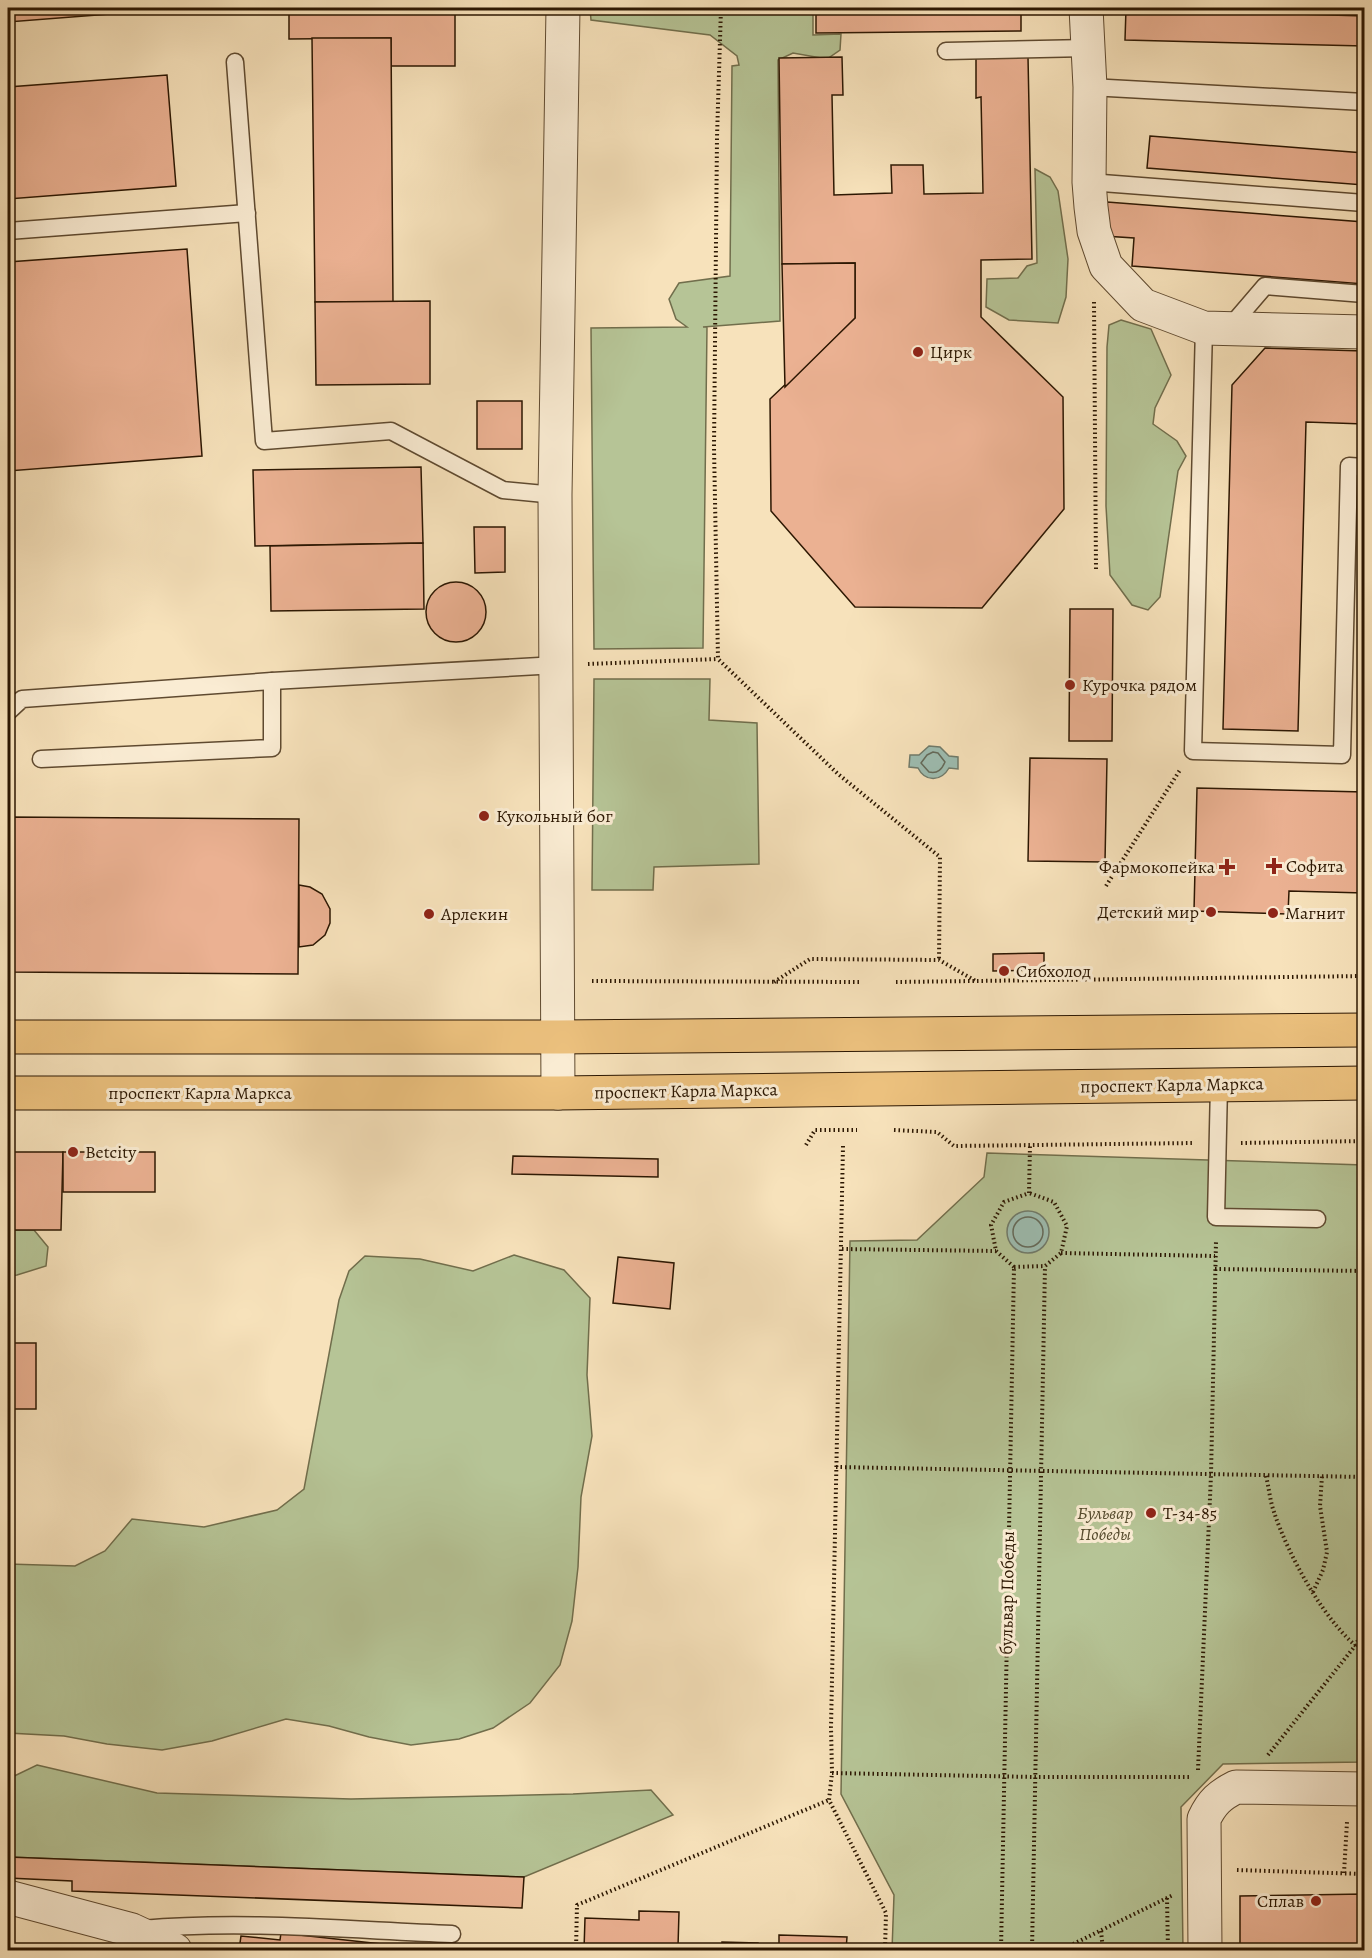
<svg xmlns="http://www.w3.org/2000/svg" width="1372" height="1958" viewBox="0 0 1372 1958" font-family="Alegreya,serif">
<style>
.green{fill:#b6c496;stroke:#716e4c;stroke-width:1.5}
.water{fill:#9dbdb1;stroke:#707b6b;stroke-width:1.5}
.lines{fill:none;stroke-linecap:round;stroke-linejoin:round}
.shore{stroke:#646a5a;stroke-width:1.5}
.building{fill:#ebb192;stroke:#2c1702;stroke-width:1.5}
.lane-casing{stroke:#5f4a30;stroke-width:19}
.street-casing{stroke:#5f4a30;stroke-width:35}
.primary-casing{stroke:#2c1702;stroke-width:35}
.path{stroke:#2c1702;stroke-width:4;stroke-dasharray:1.5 3;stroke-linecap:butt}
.lane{stroke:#faecd3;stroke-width:16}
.street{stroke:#faecd3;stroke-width:33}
.primary{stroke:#ecc17e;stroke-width:33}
.poi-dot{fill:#8f2418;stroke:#faecd3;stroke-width:2}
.labels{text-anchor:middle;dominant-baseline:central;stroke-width:6;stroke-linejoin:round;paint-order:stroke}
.poi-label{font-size:18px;fill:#2c1702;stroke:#faecd3;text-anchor:start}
.street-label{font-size:18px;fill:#2c1702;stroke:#faecd3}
.park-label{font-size:18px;font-style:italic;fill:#554b2e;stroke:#faecd3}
</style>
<rect width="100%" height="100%" fill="#f7e2bb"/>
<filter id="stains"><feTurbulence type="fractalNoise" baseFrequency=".00333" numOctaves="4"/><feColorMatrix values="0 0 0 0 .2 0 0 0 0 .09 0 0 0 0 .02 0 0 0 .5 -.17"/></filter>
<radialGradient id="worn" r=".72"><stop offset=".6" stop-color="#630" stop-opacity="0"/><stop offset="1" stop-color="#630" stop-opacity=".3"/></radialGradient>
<g class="green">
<polygon points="590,8 813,8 813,35 841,34 840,50 827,59 793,53 778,60 780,321 703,327 707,327 703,648 594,649 591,328 687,327 676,319 669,299 679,283 730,276 732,66 739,65 737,56 710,35 591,20"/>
<polygon points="1035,169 1050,177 1058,191 1068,259 1066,297 1058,323 1009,320 986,307 987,279 1018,278 1027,266 1037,263"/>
<polygon points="1121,320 1151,329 1171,375 1155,408 1153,424 1177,441 1186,456 1178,471 1160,597 1148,610 1132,605 1110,575 1106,506 1107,347 1109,325"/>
<polygon points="594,679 710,679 709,720 757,723 759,864 654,867 653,890 592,890"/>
<polygon points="987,1153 1364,1165 1364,1762 1223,1764 1181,1807 1183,1950 892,1950 894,1895 841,1794 850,1241 917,1240 984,1177"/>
<polygon points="8,1230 34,1230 48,1247 46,1266 17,1275 8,1276"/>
<polygon points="514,1255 564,1270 590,1298 587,1375 592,1436 581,1497 578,1567 572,1621 560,1665 530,1703 493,1728 459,1739 411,1745 369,1737 329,1726 286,1719 212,1741 162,1750 107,1744 64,1736 8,1733 8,1564 75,1566 105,1551 132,1519 204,1527 277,1510 304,1489 339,1300 349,1271 365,1256 420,1259 473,1271"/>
<polygon points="37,1765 157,1793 351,1799 573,1794 651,1790 673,1815 524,1877 8,1857 8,1779"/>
</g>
<g class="water">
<path d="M929,746l11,1 9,9 9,1v12l-9,-1c-8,14 -24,14 -31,0l-9,-1 1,-12h9z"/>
<circle cx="1028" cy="1232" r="21"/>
</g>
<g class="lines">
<g class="shore">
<path d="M933,752l5,1 7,9c-3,7 -7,12 -16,10l-8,-9 6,-8z"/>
<circle cx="1028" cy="1232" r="15"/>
</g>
</g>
<g class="building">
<polygon points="8,8 161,8 161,10 8,22"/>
<polygon points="289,8 455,8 455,66 391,66 391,38 289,39"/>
<polygon points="816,8 1021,8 1021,31 816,33"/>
<polygon points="1126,9 1364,16 1364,46 1125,40"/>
<polygon points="312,38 391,38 393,302 315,302"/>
<polygon points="842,57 843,95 832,95 834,195 892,193 891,165 923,165 924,194 983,193 981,97 976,98 976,58 1028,57 1032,259 981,260 981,317 1063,397 1064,509 982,608 855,607 771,511 770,399 855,318 855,263 782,264 779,58"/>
<polygon points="167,75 176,186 8,199 8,87"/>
<polygon points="1150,136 1364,153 1364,185 1147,168"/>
<polygon points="1107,202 1364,222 1364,284 1132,266 1134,238 1104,236"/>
<polygon points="187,249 202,456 8,471 8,262"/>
<polygon points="855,263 855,318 785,387 782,264"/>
<polygon points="430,301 430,384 316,385 315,302"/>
<polygon points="1265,348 1364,351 1364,424 1306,422 1298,731 1223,729 1232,385"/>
<rect x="477" y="401" width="45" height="48"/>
<polygon points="421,467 423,543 255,546 253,470"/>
<polygon points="474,527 505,527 505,572 475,573"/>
<polygon points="423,543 424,609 271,611 270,546"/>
<circle cx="456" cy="612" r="30"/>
<polygon points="1070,609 1113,609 1112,741 1069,741"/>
<polygon points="1030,758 1107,759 1105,862 1028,861"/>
<polygon points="1197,788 1364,792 1364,893 1289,891 1288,914 1194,911"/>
<polygon points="8,817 299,819 298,974 8,972"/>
<polygon points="299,885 310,887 322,894 330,909 330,923 325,935 313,945 299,947"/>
<polygon points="1044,953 1044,970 993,971 993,954"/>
<polygon points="8,1152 63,1152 61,1230 8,1230"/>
<rect x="63" y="1152" width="92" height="40"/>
<polygon points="513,1156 658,1159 658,1177 512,1174"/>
<polygon points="618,1257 674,1263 670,1309 613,1303"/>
<rect x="8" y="1343" width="28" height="66"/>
<polygon points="8,1857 524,1877 522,1908 72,1891 72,1881 8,1878"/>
<polygon points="1364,1894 1364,1950 1240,1950 1240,1896"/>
<polygon points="639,1911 679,1912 678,1947 722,1949 722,1942 758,1943 758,1950 584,1950 585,1918 639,1920"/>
<polygon points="281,1933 437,1950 239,1950 241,1936 280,1940"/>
<polygon points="779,1935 847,1937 846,1950 779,1950"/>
</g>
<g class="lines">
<g class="lane-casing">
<g id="lane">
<polyline points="946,51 1088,48"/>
<polyline points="235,62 264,441 391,431 503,490 555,495"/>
<polyline points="1090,87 1364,102"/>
<polyline points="1089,182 1364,203"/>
<polyline points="8,231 247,213"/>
<polyline points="1204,328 1193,751 1342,755 1349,466 1364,467"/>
<polyline points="1229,328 1265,286 1364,294"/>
<polyline points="8,712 22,699 272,681 557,665"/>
<polyline points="41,759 272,748 272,681"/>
<polyline points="1219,1085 1216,1217 1317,1219"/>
<path d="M142,1929c102,-9 207,1 310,5"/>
</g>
</g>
<g class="street-casing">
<g id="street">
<polyline points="1086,8 1090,87 1089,182 1091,207 1094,231 1106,266 1143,305 1204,328 1364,332"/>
<polyline points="558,1093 555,495 563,8"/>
<polyline points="8,1897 132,1930 175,1950"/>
<path d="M1205,1950l-1,-131c8,-17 16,-24 32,-32l128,2"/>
</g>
</g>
<g class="primary-casing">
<g id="primary">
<polyline points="8,1037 558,1037 1364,1030"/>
<polyline points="8,1093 558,1093 1364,1083"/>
</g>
</g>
<g class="path">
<polyline points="721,8 717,137 714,447 718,659 838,774 940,857 939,960"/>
<polyline points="1094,302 1096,569"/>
<polyline points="588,664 718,659"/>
<polyline points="1106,886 1180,770"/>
<polyline points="592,981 860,982"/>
<polyline points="774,982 810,959 939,960 976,981"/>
<polyline points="896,982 1364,976"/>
<polyline points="894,1130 937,1132 954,1146 1194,1143"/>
<polyline points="1241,1143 1364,1141"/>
<polyline points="806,1145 815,1130 857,1130"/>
<polyline points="843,1146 831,1727 832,1773 829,1800 886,1913 885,1950"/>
<polyline points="1029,1193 1030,1145"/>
<polyline points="842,1249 996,1251"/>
<polyline points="1061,1253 1215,1256"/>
<polyline points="1014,1267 1045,1266 1061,1253 1067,1226 1054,1202 1029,1193"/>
<polyline points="1014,1267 996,1251 991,1225 1004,1202 1029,1193"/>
<polyline points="1215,1269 1364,1271"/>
<polyline points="836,1467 1364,1477"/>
<path d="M1266,1476c3,12 4,25 8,36 14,43 53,115 90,140"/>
<polyline points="1313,1592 1323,1570 1327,1552 1320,1506 1322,1476"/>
<polyline points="1268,1755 1355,1646 1364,1629"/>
<polyline points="1198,1770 1211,1475 1216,1241"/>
<polyline points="832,1773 1035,1777 1191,1777"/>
<polyline points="1237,1870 1364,1874"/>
<polyline points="1344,1873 1347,1822"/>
<polyline points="1167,1898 1168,1950"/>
<polyline points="1101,1931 1103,1950"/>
<polyline points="576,1950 577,1905 829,1800"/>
<polyline points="1001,1950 1014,1267"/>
<polyline points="1032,1950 1045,1266"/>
<polyline points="1061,1950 1173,1895"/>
</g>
<use href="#lane" class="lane"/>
<use href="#street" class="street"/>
<use href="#primary" class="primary"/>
</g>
<g class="poi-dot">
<circle cx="918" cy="352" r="6"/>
<circle cx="1070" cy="685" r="6"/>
<circle cx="484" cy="816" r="6"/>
<path d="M1271 857h6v6h6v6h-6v6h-6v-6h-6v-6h6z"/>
<path d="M1224 858h6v6h6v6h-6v6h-6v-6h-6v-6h6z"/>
<circle cx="1211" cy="912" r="6"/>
<circle cx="1273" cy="913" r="6"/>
<circle cx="429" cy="914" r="6"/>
<circle cx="1004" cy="971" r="6"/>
<circle cx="73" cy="1152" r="6"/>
<circle cx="1151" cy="1513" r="6"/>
<circle cx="1316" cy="1901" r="6"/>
</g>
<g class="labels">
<g class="poi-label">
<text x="930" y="352">Цирк</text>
<text x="1082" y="685">Курочка рядом</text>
<text x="496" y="816">Кукольный бог</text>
<text x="1286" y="866">Софита</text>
<text x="1215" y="867" text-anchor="end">Фармокопейка</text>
<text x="1199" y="912" text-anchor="end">Детский мир</text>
<text x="1285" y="913">Магнит</text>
<text x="441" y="914">Арлекин</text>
<text x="1016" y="971">Сибхолод</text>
<text x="85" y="1152">Betcity</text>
<text x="1163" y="1513">Т-34-85</text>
<text x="1304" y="1901" text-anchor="end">Сплав</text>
</g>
<g class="street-label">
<text transform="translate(1172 1085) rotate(-1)">проспект Карла Маркса</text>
<text transform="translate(686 1091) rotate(-1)">проспект Карла Маркса</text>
<text x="200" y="1093">проспект Карла Маркса</text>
<text transform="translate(1007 1593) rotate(-89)">бульвар Победы</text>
</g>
<g class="park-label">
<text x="1105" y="1513">Бульвар<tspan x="1105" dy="21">Победы</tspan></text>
</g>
</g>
<rect width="1372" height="1958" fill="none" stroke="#f7e2bb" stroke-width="30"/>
<rect x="9" y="9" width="1354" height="1940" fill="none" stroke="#2c1702" stroke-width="3"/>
<rect x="15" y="15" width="1342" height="1928" fill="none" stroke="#2c1702" stroke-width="1.5"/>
<rect width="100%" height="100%" filter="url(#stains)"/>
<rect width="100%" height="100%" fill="url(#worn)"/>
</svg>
